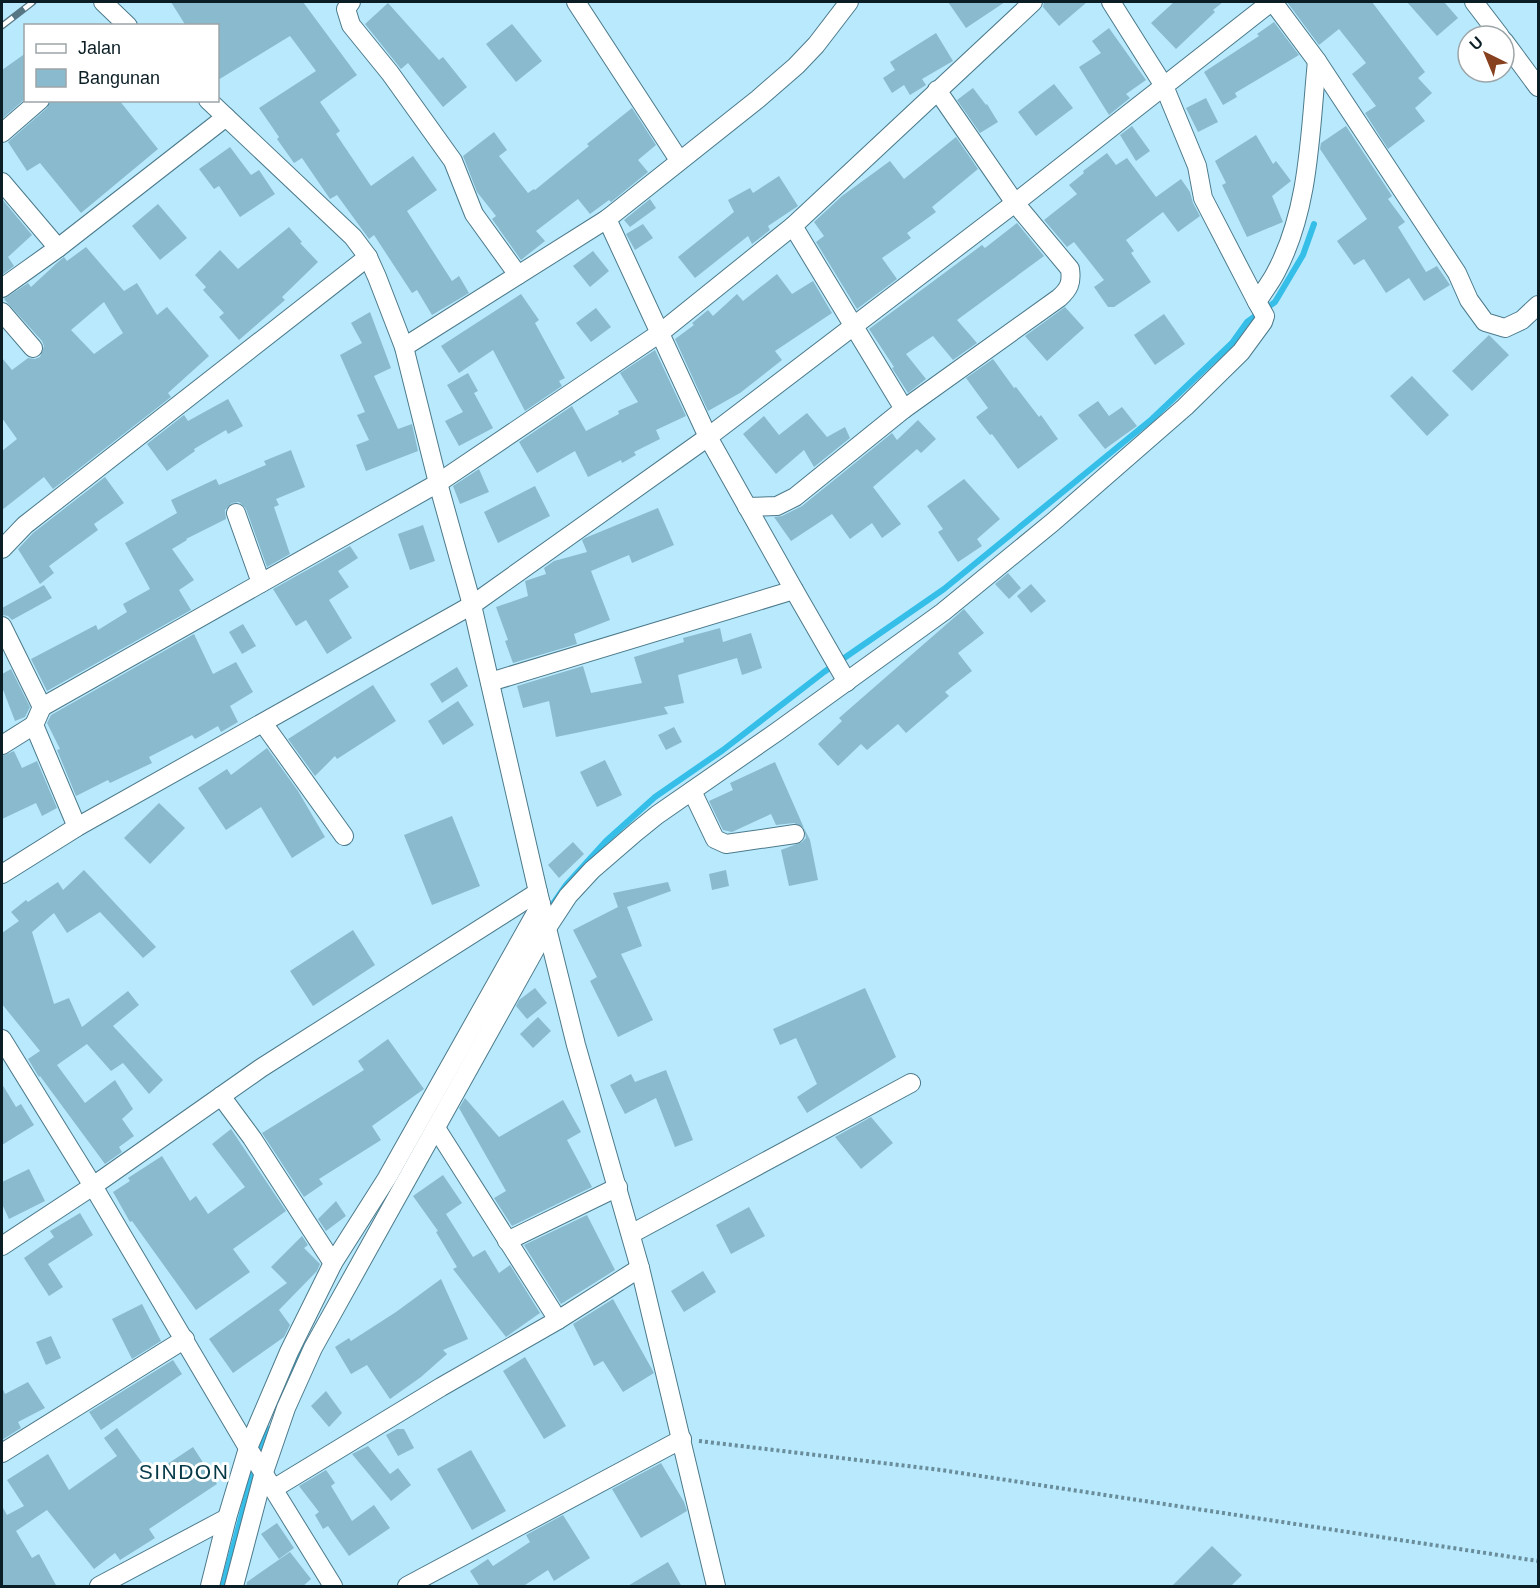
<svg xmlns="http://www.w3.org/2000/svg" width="1540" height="1588" viewBox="0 0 1540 1588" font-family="Arial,sans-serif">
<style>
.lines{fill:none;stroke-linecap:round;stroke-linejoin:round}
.stream{stroke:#35bee8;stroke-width:6}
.building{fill:#8abacd;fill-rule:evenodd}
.minor-casing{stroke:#4c7a8b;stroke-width:20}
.path{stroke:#698d9b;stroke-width:4;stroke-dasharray:3 3;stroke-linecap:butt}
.minor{stroke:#fff;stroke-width:18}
.rail-casing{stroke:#567683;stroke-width:7}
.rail{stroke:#fff;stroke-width:4.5;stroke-dasharray:14;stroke-linecap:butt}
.labels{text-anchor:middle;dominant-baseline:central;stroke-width:6;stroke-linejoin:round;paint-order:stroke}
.quarter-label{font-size:21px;letter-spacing:1.5px;fill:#053948;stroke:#fff}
</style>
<rect width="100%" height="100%" fill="#b8e9fd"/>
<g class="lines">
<g class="stream">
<polyline points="548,911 566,885 606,841 655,797 723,750 824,672 944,589 1152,419 1232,343 1247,322 1275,302 1303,255 1314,224"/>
<polyline points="288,1375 306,1344"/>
<polyline points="258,1455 266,1428"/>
<polyline points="223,1586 255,1465"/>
</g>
</g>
<g class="building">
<polygon points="171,2 303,2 357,75 320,102 340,131 336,134 371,186 413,156 437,190 407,211 452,281 459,276 469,293 432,315 417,290 412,293 374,235 369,239 337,195 330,199 302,158 294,163 277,139 279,137 259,108 316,71 290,36 218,80 218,26 186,26"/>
<polygon points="948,2 1005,2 966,28"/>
<polygon points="1044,2 1087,2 1059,26 1043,7"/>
<polygon points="1174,2 1223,2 1213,10 1215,12 1176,49 1151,23"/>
<polygon points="1287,2 1372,2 1425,72 1418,78 1432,93 1415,108 1425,121 1388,149 1365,113 1376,106 1352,74 1366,63 1339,29 1319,45"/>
<polygon points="1407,2 1444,2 1458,18 1437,36"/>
<polygon points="388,3 439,60 443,57 467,87 443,107 408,63 401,69 365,24"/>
<polygon points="1274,22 1299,55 1235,93 1237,97 1223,105 1204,72 1259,36 1257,34"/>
<polygon points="512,24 542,61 516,82 486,44"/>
<polygon points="1109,28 1146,80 1126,94 1130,98 1109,115 1079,67 1101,53 1092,41"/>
<polygon points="936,33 953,61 922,79 926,85 910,95 904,85 892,93 883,78 895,70 890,62"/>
<polygon points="26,53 26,98 2,119 2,70"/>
<polygon points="1054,84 1073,108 1036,136 1018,112"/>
<polygon points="973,88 986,105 987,104 998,122 980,133 957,100"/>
<polygon points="1206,98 1218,122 1198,132 1186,108"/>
<polygon points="51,100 119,100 158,149 81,213 40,163 27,171 8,142 47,108"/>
<polygon points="632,108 656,145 638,160 648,172 611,202 609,200 590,214 578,199 536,231 545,241 521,260 492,219 496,216 477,192 463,156 494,132 507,150 499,156 528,193 534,189 535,190 589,146 587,144"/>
<polygon points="1132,126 1150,151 1136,161 1120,135"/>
<polygon points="1346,126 1392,196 1388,199 1405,222 1398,227 1426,272 1437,266 1450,285 1424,301 1409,278 1386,293 1364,259 1354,265 1337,241 1367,219 1320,149 1321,143"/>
<polygon points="1256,135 1273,164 1276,161 1291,181 1272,196 1283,222 1247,237 1222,185 1226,183 1215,161"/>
<polygon points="956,137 978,169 932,207 936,212 907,233 911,238 882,258 897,279 857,309 816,242 824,236 814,222 842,196 890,161 904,179"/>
<polygon points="230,147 251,175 259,170 275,194 240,217 219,186 214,189 199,169"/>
<polygon points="1107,153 1116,165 1127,158 1156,197 1181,179 1190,192 1193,203 1200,216 1178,232 1163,212 1126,240 1134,251 1131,253 1151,282 1114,307 1108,307 1094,287 1104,280 1074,242 1067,247 1044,220 1077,194 1069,185 1084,173 1083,171"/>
<polygon points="779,176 798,206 768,226 770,230 752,244 748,236 695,278 678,257 734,212 728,200 750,188 753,193"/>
<polygon points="2,199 32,235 8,257 14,266 2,275"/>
<polygon points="650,199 656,208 630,227 624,220"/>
<polygon points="158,204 187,238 160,260 132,226"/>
<polygon points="1017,223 1044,256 957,320 977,343 953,360 933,336 906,354 926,379 908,393 892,368 894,367 869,329 982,245 985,248"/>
<polygon points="643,224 653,238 635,250 626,234"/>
<polygon points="289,227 302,242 300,243 318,262 282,297 285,300 239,340 219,317 224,313 203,290 206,287 195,275 220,250 238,269"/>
<path d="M86,247l38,44 13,-8 20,32 10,-8 42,49 -41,37 3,4 -118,92 -9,-12 -42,33v-59l15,-12 -15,-21v-60l10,12 16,-12 7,1 5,-2 4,-11 -2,-5 -38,-42 24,-16 3,4 27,-25 6,-5 3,4zM104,302l19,31 -29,21 -23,-24z"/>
<polygon points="593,251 609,271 590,287 573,266"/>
<polygon points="777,274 792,294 813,281 832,313 775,351 782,360 740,393 708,411 675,339 694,325 692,323 708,310 713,316 737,294 743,301"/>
<polygon points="521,294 539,320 535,323 565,378 559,381 562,386 525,411 493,350 459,373 441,346"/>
<polygon points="1065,307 1084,328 1047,361 1025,336"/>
<polygon points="596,308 611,327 591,342 576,323"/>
<polygon points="370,312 391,368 374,376 398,429 412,424 418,451 366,471 356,445 369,440 357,415 365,412 340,355 362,343 351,323"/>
<polygon points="1164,314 1185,344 1155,365 1134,335"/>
<polygon points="1489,335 1509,355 1472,391 1452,371"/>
<polygon points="655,350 686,416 656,430 660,439 634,452 636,455 622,463 621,460 588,477 575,451 537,473 519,442 572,406 586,431 619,414 618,411 638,402 620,373"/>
<polygon points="993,359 1014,388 1016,387 1039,417 1041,415 1058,439 1018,469 992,434 990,435 976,417 988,408 966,378"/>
<polygon points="468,373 478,391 474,393 493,428 459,446 445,421 463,412 447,385"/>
<polygon points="1412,376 1449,415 1427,436 1390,396"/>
<polygon points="228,399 243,426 228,434 226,430 194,449 195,451 167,471 147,444 184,415 188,421"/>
<polygon points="1098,401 1109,416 1122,407 1137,426 1105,449 1078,415"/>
<polygon points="807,413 827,437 845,427 850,438 814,467 804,450 776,474 743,434 764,416 779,435"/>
<polygon points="918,420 936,439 921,453 917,449 873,487 901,524 882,538 872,523 850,539 832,514 791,541 774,517 782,516 802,506 892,433 897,440"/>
<polygon points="291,450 305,487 276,499 279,505 274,507 290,554 267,567 246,509 239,502 232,503 225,510 226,519 186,539 187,540 172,549 194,580 179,590 191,610 47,691 31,659 96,625 98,630 127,612 123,604 150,589 125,543 177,513 171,500 216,479 219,485 266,465 264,461"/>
<polygon points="479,469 489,492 460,504 453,486"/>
<polygon points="105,477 124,503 94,524 98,530 49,566 54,573 40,584 18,549 33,533"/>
<polygon points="964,479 1000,519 977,539 982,546 958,562 938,532 943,529 927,506"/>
<polygon points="535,486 550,516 498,543 484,512"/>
<polygon points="658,508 674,545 632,563 629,555 591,571 610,620 574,634 577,644 513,663 505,641 508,640 496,607 528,596 525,581 546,574 544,568 554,561 587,552 582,540 585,538"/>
<polygon points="423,525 435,561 410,570 398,534"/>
<polygon points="350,546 358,558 338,571 349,587 329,600 352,638 327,654 306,620 296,626 273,589"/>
<polygon points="1008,573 1021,588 1009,599 995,584"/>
<polygon points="1031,584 1046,601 1031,613 1017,596"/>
<polygon points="44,585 52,598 12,620 8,616 2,615 2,608"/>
<polygon points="964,609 984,633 958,653 972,671 945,692 949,696 906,733 898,724 867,750 861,744 838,766 818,744 842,721 839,718"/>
<polygon points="243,624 256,646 242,654 229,632"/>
<polygon points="720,628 723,642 751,633 762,668 742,675 737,658 678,675 684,703 664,707 668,714 556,737 549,701 523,708 517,686 583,666 591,693 642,683 634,657 684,642 683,638"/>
<polygon points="194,634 213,674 236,662 253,692 230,706 238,722 221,732 218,726 195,739 192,735 149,757 152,763 110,783 108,780 76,796 57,750 60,749 47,723 51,715"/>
<polygon points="457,667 468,686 442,703 430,684"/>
<polygon points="11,669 30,707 25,717 15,721 2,687 2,674"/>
<polygon points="373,685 396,721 337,759 335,756 315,776 288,739"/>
<polygon points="458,701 474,725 443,745 428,721"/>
<polygon points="674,727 682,742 666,750 658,735"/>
<polygon points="267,748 298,791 325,837 292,858 261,807 226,830 198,788 227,769 231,775"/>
<polygon points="14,751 22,768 37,761 57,808 42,816 36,803 2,819 2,756"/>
<polygon points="605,760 622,795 597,807 580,772"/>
<polygon points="775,762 804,828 794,823 776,825 771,814 732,832 723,830 709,801 733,790 730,783"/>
<polygon points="159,803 185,828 150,864 124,838"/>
<polygon points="452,816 480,886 432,905 404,835"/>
<polygon points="804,828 810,840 818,880 789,886 781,850 802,842 806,838"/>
<polygon points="573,842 584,854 559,878 548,865"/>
<polygon points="84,870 156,947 143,958 100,912 67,933 54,913 32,932 54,1004 69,998 82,1027 128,991 139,1005 113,1026 163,1080 149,1094 123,1063 111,1071 87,1044 57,1065 85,1103 115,1080 133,1109 122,1119 134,1136 119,1147 122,1152 105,1164 40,1076 39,1077 28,1059 40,1051 2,1004 2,933 19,921 11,912 26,900 28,902 58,882 63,890"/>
<polygon points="726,870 729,886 712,890 709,874"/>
<polygon points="668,882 671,891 627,907 642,946 621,954 653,1020 618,1037 590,981 597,977 573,930 618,907 613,893"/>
<polygon points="353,930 375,965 313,1006 290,971"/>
<polygon points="535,988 547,1003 527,1019 516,1006 519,1000"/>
<polygon points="865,988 896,1057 807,1113 797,1097 817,1084 796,1038 780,1045 773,1029"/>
<polygon points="538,1017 551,1031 533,1048 520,1034"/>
<polygon points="388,1039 424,1089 372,1126 381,1140 319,1179 323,1184 304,1197 262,1133 364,1070 358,1061"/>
<polygon points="666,1070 693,1140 675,1147 656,1098 625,1114 610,1085 631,1074 635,1082"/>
<polygon points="2,1084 16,1107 21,1104 34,1125 2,1145"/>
<polygon points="465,1098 499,1137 563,1100 581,1132 567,1140 592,1187 512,1226 494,1198 506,1191 459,1108"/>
<polygon points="871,1117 893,1143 861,1169 835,1137"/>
<polygon points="231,1129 286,1211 233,1249 250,1272 196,1310 132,1221 130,1222 113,1192 130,1181 128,1178 162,1156 190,1201 196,1196 208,1214 245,1187 212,1144"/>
<polygon points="29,1169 45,1201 9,1219 2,1204 2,1182"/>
<polygon points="443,1175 462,1203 446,1214 473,1257 485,1250 499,1273 510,1265 540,1313 506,1337 453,1269 457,1267 436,1232 438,1231 413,1196"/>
<polygon points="336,1201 346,1216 326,1231 318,1219"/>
<polygon points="749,1207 765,1236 731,1254 716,1225"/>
<polygon points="80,1213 93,1235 48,1264 63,1287 49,1296 24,1258 54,1237 50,1231"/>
<polygon points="587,1215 615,1270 561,1304 524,1245"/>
<polygon points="302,1236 308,1245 304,1248 320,1264 317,1271 279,1310 290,1325 284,1337 233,1373 209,1339 287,1283 271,1267"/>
<polygon points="703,1271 716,1292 684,1312 671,1291"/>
<polygon points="441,1279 468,1339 443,1350 447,1354 421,1377 390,1399 367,1365 351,1374 335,1347 349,1338 351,1341 396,1312"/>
<polygon points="613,1299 654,1373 623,1392 603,1361 594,1366 573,1324"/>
<polygon points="142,1304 161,1341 132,1359 112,1319"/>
<polygon points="51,1336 61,1358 46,1365 36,1342"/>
<polygon points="525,1357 566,1426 544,1439 503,1371"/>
<polygon points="173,1360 182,1374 101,1430 89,1412"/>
<polygon points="28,1382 45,1408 18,1422 21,1428 2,1440 2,1387 5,1394"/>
<polygon points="326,1391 342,1413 329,1427 311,1406"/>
<polygon points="117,1428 151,1475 193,1447 217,1484 149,1529 155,1538 120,1560 115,1553 94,1569 47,1510 16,1531 32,1558 39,1554 57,1587 2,1587 2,1506 7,1515 24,1506 7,1480 48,1454 69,1490 117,1456 104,1438"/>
<polygon points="397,1429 404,1429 414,1448 398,1456 386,1435"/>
<polygon points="368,1446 390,1474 398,1468 411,1485 391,1501 352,1454"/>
<polygon points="471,1450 506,1511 472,1530 437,1469"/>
<polygon points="661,1463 684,1502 687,1511 641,1538 612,1489"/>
<polygon points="326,1470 335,1483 331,1486 352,1521 374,1505 390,1528 349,1556 328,1526 323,1529 315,1515 319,1512 299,1486"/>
<polygon points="563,1515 590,1558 554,1581 548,1570 522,1587 480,1587 470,1571 488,1559 493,1566 530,1542 526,1535"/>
<polygon points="277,1523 294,1548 279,1559 261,1534"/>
<polygon points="1212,1546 1242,1575 1230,1587 1171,1587"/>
<polygon points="290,1552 311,1579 302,1587 246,1587 247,1582"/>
<polygon points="668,1562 682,1587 626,1587"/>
</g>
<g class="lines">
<g class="minor-casing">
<g id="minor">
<polyline points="103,2 128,26"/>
<polyline points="351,2 346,9 351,25 390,73 453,161 474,214 518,275"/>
<polyline points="576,2 679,160"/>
<polyline points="1111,2 1164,86 1197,166 1203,198 1257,302"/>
<polyline points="1273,2 1317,61 1457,273 1469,300 1485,322 1505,328 1522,320 1538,305"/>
<polyline points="1474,2 1500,36"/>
<polyline points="1504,41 1538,87"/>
<polyline points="208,100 353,237 368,257 377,277 404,347 438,483 472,605 538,892 576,1045 640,1268 716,1586"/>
<polyline points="2,133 40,100"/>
<polyline points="2,182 58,248"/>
<polyline points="607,219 708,437 794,590 847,682"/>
<polyline points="2,288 58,248 226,117"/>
<polyline points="2,312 33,348"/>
<polyline points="404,347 607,219 758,99 796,66 816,45 849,2"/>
<path d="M904,409l155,-111c10,-9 13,-15 11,-29l-55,-66 -78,-113"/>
<polyline points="747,507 777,506 795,497 904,409 793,226"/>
<polyline points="236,513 261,583"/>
<polyline points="2,549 25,525 368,257"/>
<polyline points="2,626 42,707 34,725 77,827"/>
<polyline points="490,682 794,590"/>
<polyline points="42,707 438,483 660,333 793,226 1033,2"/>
<polyline points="263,723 344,836"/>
<polyline points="2,745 34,725"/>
<polyline points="692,791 715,839 726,844 795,834"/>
<polyline points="2,874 77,827 472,605 708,437 1015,203 1271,2"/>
<polyline points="2,1039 93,1186 248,1448 333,1586"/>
<polyline points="221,1096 252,1138 333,1263"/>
<polyline points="436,1128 558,1320"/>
<polyline points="631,1234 911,1083"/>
<polyline points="507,1241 618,1187"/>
<polyline points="2,1246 93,1186 261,1068 538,892"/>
<polyline points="2,1453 185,1339"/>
<polyline points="273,1489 441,1387 558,1320 640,1268"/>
<polyline points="99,1586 227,1518"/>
<polyline points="210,1586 227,1518 248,1448 289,1352 333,1263 387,1178 541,904"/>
<path d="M234,1586l30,-114 22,-64 27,-60 234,-420 21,-32 24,-26 44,-38 21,-17 121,-84 165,-119 110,-90 132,-115 56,-55 22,-30 2,-6 -8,-14c6,-10 14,-20 19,-30 34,-64 34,-141 41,-211"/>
<polyline points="407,1586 682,1439"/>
</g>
</g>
<polyline class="path" points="699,1441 941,1470 1538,1561"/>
<use href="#minor" class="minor"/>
<g class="rail-casing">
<polyline id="rail" points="2,26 33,2"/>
</g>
<use href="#rail" class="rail"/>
</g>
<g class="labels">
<g class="quarter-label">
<text x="184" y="1471">SINDON</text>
</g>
</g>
<rect width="1540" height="1588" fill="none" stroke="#0b1e25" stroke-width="6"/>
<rect x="24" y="24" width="195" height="78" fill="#ffffff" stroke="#9da5a8" stroke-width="1.5"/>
<rect x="36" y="44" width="30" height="9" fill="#ffffff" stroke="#9da5a8" stroke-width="1.5"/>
<text x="78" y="54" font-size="18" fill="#0b1e25">Jalan</text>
<rect x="36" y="69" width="30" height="18" fill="#8abacd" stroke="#9da5a8" stroke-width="1.5"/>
<text x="78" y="84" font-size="18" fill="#0b1e25">Bangunan</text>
<g transform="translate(1486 54) rotate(317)"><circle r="28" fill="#ffffff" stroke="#9da5a8" stroke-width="1.5"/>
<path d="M0-4.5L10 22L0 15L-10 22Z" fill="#88411f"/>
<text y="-9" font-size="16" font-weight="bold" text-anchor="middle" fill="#0b1e25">U</text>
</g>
</svg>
